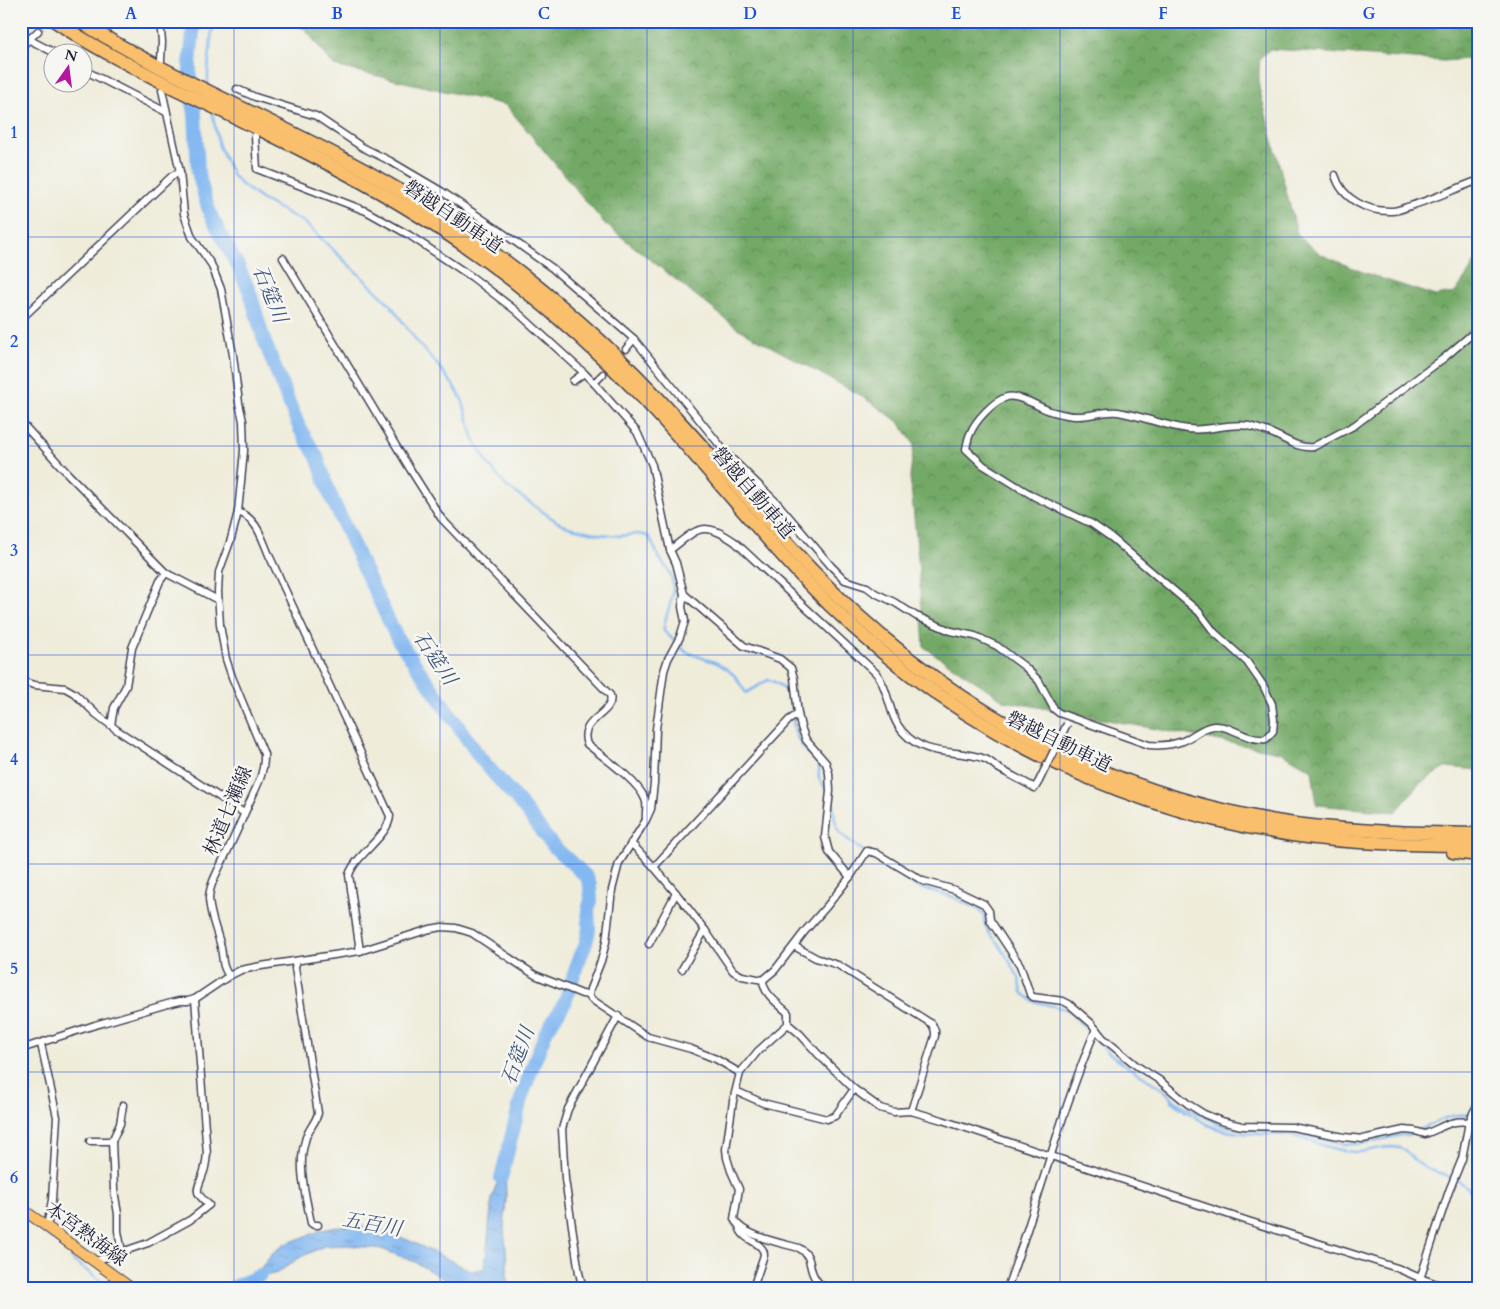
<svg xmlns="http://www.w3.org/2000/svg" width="1500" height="1309" viewBox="0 0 1500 1309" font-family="Cardo,'Noto Serif JP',serif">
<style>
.forest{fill:url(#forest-crowns);stroke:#4a6650}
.water{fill:url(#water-ripples);stroke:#526d96}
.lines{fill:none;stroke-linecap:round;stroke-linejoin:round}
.stream{stroke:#83b8f1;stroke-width:2.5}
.river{stroke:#83b8f1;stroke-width:14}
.street-tunnel{stroke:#c6c4ba;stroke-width:6;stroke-dasharray:6 3;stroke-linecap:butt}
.street-casing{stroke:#414053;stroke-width:9}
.primary-casing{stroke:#414053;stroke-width:12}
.highway-casing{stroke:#414053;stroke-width:15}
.street{stroke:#fff;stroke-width:6}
.primary{stroke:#f9bf6d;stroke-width:10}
.highway{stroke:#f9bf6d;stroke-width:12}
.street-bridge-casing{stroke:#414053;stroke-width:9;stroke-linecap:butt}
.street-bridge{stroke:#fff;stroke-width:6}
.grid{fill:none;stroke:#1d4ed8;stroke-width:1;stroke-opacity:0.55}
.labels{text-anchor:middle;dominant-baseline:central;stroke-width:5;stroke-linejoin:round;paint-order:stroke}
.street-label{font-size:19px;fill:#22223b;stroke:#f6f6f2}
.water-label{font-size:20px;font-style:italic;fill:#44567b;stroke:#f6f6f2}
.neatline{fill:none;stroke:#1d4ed8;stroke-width:2}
.grid-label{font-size:16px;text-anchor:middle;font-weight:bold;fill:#1d4ed8}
</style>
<defs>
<pattern id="forest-crowns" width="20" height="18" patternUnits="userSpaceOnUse" patternTransform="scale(1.25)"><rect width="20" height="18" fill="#73a966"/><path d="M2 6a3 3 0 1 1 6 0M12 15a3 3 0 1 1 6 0" fill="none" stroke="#5e8955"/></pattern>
<pattern id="water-ripples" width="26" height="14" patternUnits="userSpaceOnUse" patternTransform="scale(1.25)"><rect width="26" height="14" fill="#83b8f1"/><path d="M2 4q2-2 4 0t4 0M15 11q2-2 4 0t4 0" fill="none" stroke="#6b95c4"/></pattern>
</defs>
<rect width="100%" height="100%" fill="#f6f6f2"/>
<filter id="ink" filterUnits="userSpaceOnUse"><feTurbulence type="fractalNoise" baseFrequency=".02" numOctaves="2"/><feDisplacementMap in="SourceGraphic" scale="10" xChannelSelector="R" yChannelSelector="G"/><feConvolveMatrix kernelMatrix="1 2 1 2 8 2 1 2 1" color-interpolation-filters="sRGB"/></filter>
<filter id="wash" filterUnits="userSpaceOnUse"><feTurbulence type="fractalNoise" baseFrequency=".0096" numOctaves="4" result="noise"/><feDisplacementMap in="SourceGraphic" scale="20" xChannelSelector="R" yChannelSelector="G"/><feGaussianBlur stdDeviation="1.12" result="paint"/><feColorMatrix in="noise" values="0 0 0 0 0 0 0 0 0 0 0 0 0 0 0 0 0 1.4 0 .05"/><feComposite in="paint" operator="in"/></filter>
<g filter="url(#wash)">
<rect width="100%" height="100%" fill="#efecda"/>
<polygon class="forest" points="285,21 1479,21 1479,58 1444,61 1270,49 1260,58 1259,69 1259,88 1298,236 1322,255 1365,273 1435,296 1455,293 1470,271 1479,254 1479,770 1446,767 1419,784 1396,812 1317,805 1312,770 1280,752 1005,701 924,647 917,547 910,477 914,444 899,422 860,395 737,328 604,223 506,105 334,66 305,29"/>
<polygon class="water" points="505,1159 506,1200 504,1229 507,1260 507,1288 459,1288 415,1262 382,1249 348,1245 324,1246 299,1258 277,1273 261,1277 255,1281 243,1282 255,1275 275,1251 288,1243 322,1230 342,1226 356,1226 375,1229 408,1240 472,1271 485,1268 492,1198"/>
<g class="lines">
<g class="stream">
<polyline points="208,87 208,69 213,21"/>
<path d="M212,112l7,34 14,30 9,9 19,14 43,23 86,82 28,39 18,20 17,22 9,14 12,41 14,24 18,22 50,35 12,6 31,7 20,2 19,-2 10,2c5,7 7,14 11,21 2,5 6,8 9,13 8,12 5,25 1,38 -2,8 -6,15 -5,23l22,21 31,11 11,7 7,6 11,17 22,-13c4,0 6,2 10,4 21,16 10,29 18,50 4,12 15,22 24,31 -3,14 -1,15 8,26"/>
<polyline points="832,797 835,820 838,830 841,834 859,848 885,863 917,887 953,897 979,910 984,916 984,921 988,932 998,943 1012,965 1019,978 1022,992 1025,995 1033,1001 1065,1009 1070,1012 1107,1051 1119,1061 1164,1090 1176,1102 1216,1123 1224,1126 1240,1128"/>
<path d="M1171,1100c5,6 12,9 18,13 7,4 13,9 19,12 26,12 56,7 83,11 21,4 41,15 63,16 15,1 30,-8 45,-4 9,2 13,11 20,16 14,9 35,11 48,23 7,6 6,16 12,23"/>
<polyline points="1248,1129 1284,1131 1342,1144 1360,1144 1402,1135 1407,1135 1414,1132"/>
<path d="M1419,1130c24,-10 32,-20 60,-13"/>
<polyline points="21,1217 70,1251 72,1260 111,1288"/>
</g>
<g class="river">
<polyline points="194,21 190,64 190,85 195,114 198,172 205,198 211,216 238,266 250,293 264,340 287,398 300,429 317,457 330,494 360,560 397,638 481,759 519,802 553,846 587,877 590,885 591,900 588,910 589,929 586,943 577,965 565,1002 546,1032 535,1060 521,1099 501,1178"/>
<path d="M232,1288c9,-6 19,-7 28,-13"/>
</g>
</g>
</g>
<g filter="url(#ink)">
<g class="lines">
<polyline class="street-tunnel" points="38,31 50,21"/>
<g class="street-casing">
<g id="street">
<polyline points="160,21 162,42 161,60"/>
<polyline points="21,32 30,40 53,52"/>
<polyline points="21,47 38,31"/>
<polyline points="82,69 166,112"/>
<path d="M237,89l18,8 61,19 46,31 28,14 51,30 59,40 52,37 82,71 93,115 51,50 53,62 14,14 22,7 8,6 19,9 22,14 35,15 24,5 22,10 28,21 14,14 15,28 5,4 90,32c11,1 23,0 34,-4 11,-5 19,-14 31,-15 19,-1 30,15 52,13l7,-8 1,-11 -2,-16 -9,-19 -16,-23 -33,-30 -15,-20 -87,-74 -20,-14 -57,-27 -15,-9 -37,-23 -17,-16c1,-5 2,-11 4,-15 5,-13 23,-33 37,-37 11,-3 32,10 43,14 8,2 18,5 26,5 14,1 28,-6 42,-4 24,4 47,14 70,17 21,3 40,-7 61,-3 7,2 15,4 22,7 13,5 27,16 42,14l42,-22 89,-67 35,-30"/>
<path d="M162,90l18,82 4,42 8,23 19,27 10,25 12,66 6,48 4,18 1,30 -6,61 -7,27 -12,33 -1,20 2,33 6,34 6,18 32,77c1,21 -9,35 -17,54 -7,16 -14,32 -22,48 -6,13 -16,29 -16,43 1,16 7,30 11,44 4,13 0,21 9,33"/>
<polyline points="255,136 257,169 366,211 409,235 472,277 515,310 584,373 573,381"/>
<path d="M1335,175c7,24 32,37 57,36 5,0 10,-2 15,-4 24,-7 48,-18 72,-27"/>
<path d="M283,258l127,211 31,49 169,177c6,19 -33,24 -23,49 16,13 51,37 58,55 3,6 0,13 1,20"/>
<polyline points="21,319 172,176 180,172"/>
<polyline points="626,349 634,339"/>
<path d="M584,373l10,10 43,49 15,33 18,85 6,13 8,31 -2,13 3,14 -5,16 -12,22 -4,12 -8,58 -2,54 -3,26 -5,11 -27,43 -7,27 -6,52 -5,19 -11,28 -1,6 2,4 57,38 43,12 25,10 24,14 18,-22 30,-27v-11c-9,-9 -25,-19 -25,-33l-21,-4 -9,-5 -28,-41 -29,-37 -22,-26 -23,-24"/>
<polyline points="594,383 603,374"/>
<polyline points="21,422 69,475 166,573 218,600"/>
<path d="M238,512c19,6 24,27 31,43l121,261c-1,20 -35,39 -41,59l11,76"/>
<path d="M670,550c28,-22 33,-30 65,-8l141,131c14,17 12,43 27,59 24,27 53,16 82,27 5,2 9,6 13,9 12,7 25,13 37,20l4,-7"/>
<polyline points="684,594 744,646 780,659 791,668 794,678 798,714 801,727 806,740 826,763 829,773 830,791 825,837 829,852 850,877"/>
<polyline points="21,681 34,685 65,688 74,693 96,714 117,730 244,813"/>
<polyline points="111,725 114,708 126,686 132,648 160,581 166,573"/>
<polyline points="654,867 789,720 798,714"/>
<polyline points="649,944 676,893"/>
<polyline points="794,946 816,958 838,965 932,1024 935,1031 935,1036 911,1111"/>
<path d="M296,961l-1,7 23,145c-2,10 -11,17 -13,28 -8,26 1,55 6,82l3,2h4"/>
<polyline points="682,969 705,930"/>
<path d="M763,980l12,-10 30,-39 22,-25 23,-29 17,-26 9,2 47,28 32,9 29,14 5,7 1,9 30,45 10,29 3,3 30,4 6,3 22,19 12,15 34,28 22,14 29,24 16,10 17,7 21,5 50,1 52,10 19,2 41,-9 11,1 10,3c17,-6 25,-15 44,-12"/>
<polyline points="788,1024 800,1034 818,1054 854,1089 880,1108 894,1112 911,1111 942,1120 1248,1221 1397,1268 1420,1278 1448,1288"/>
<polyline points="41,1044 57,1117 52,1200 47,1227"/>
<polyline points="21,1049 95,1025 171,1003 180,1001 188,1001 195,999 229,976 241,970 261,966 360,951 430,929 442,927 456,928 472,933 535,975 582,994 589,995"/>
<path d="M740,1073l-7,28 -7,48 1,9 4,13 8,18 -5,30c8,17 47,24 65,29 15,9 8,18 16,30 2,4 6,7 9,10"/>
<polyline points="736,1091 763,1103 827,1119 835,1116 854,1089"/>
<polyline points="90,1141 112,1141"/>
<path d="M739,1226c3,16 25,15 25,29l-11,33"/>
<polyline points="122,1252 118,1231 118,1214 114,1190 112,1141 120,1124 123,1105"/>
<path d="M95,1261l53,-18 42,-23 19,-15c-16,-14 -12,-14 -6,-31 3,-7 3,-14 4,-20l-12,-155"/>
<polyline points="583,1288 579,1273 565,1179 562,1129 568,1109 618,1016"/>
<path d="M1007,1288c32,-86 53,-175 89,-259"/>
<polyline points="1417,1288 1449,1191 1462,1159 1469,1122 1474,1111 1479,1104"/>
</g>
</g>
<g class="primary-casing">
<polyline id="primary" points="21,1208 131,1288"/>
</g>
<g class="highway-casing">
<g id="highway">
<path d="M55,21c38,26 78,46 119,67 46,22 92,44 137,67 71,36 139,77 202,126 45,35 87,73 127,114 57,59 107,124 164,184 132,139 298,227 488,256 62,9 124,10 187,10"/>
<path d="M79,21c92,58 194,98 289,151 54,30 105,64 154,102 52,41 102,86 147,136 48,51 92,105 139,156 131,139 297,230 487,258 61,8 122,9 184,10"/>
<polyline points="1453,852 1479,855"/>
</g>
</g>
<use href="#street" class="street"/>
<use href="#primary" class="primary"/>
<use href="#highway" class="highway"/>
<g class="street-bridge-casing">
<polyline id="street-bridge" points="1039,781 1067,724"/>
</g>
<use href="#street-bridge" class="street-bridge"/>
</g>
</g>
<path class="grid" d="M234,21v1267M440,21v1267M647,21v1267M853,21v1267M1060,21v1267M1266,21v1267M21,237h1458M21,446h1458M21,655h1458M21,864h1458M21,1072h1458"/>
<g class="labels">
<g class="street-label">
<text transform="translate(453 217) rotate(34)">磐越自動車道</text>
<text transform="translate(753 493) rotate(49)">磐越自動車道</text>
<text transform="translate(1059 742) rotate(26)">磐越自動車道</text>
<text transform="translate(228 811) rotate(-67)">林道七瀬線</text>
<text transform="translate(86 1234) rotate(36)">本宮熱海線</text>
</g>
<g class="water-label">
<text transform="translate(270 294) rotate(68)">石筵川</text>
<text transform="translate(435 658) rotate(56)">石筵川</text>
<text transform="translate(518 1056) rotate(-70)">石筵川</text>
<text transform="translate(372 1224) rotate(10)">五百川</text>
</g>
</g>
<rect width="1500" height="1309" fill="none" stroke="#f6f6f2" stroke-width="55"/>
<g transform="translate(68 68) rotate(14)"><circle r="24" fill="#f6f6f2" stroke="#a1a1a9"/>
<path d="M0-4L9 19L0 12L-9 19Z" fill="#b5179e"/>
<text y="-8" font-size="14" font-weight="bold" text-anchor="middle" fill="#22223b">N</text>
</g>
<rect x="28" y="28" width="1444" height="1254" class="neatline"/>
<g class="grid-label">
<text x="131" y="19">A</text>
<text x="337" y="19">B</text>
<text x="544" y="19">C</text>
<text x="750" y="19">D</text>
<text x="956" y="19">E</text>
<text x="1163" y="19">F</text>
<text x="1369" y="19">G</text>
<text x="14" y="138">1</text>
<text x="14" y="347">2</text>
<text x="14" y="556">3</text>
<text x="14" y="765">4</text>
<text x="14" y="974">5</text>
<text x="14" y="1183">6</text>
</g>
</svg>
